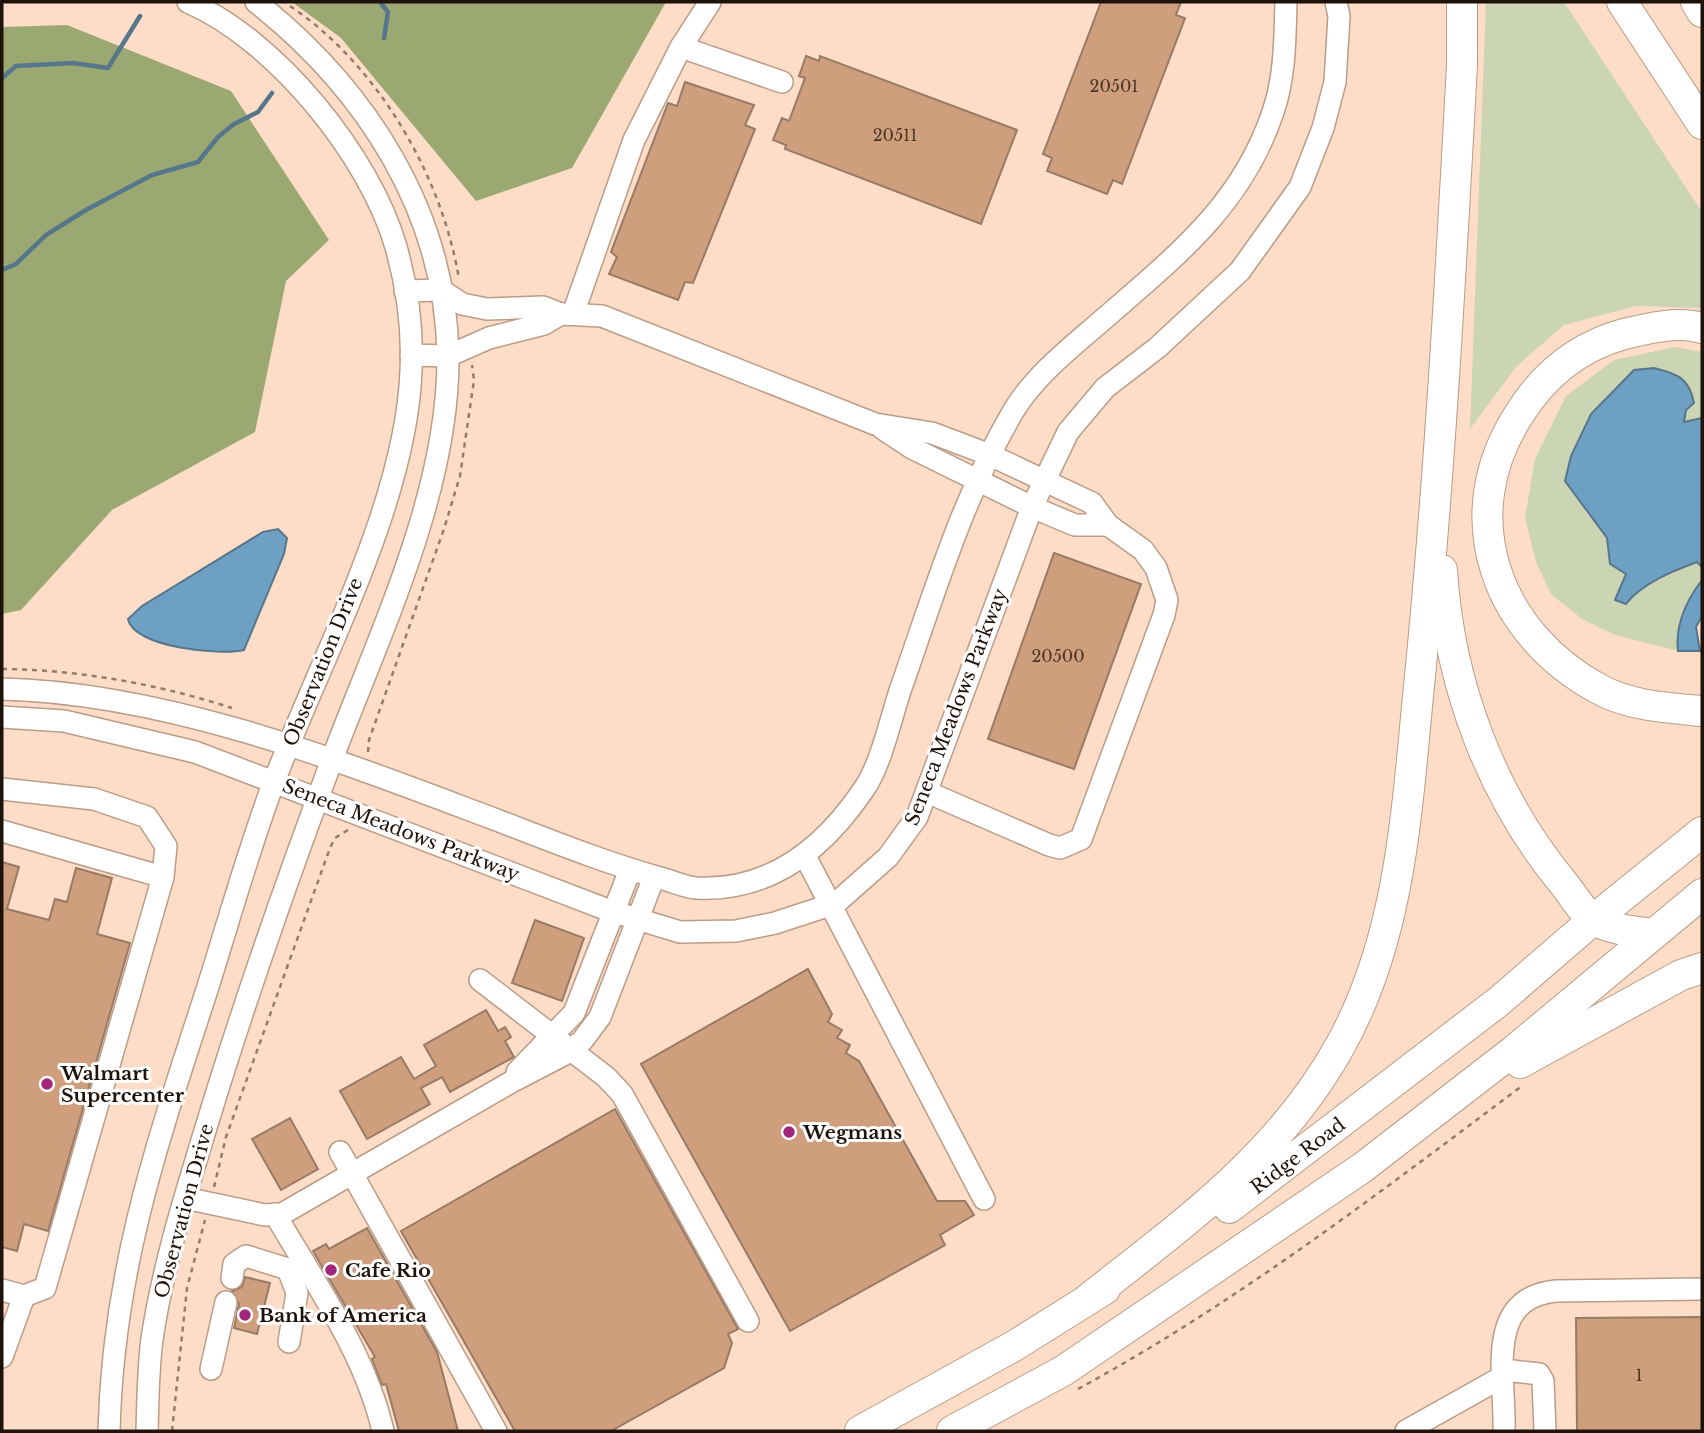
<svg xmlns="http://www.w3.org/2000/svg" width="1704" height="1433" viewBox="0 0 1704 1433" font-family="'Libre Baskerville',serif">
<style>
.green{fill:#ccd5b3}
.forest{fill:#9ca872}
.water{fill:#6ea0c3;stroke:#56768c;stroke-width:2}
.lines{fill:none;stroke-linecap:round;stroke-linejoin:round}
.stream{stroke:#56768c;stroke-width:4.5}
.building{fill:#cf9e7c;stroke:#977b67;stroke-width:2}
.minor-casing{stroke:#ba9c87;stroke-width:24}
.highway-casing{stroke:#ba9c87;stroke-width:32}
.path{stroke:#927c6d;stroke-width:2.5;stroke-dasharray:5 5;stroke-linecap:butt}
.minor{stroke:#fff;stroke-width:21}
.highway{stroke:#fff;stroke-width:30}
.poi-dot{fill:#a1277d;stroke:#fff;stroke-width:2.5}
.labels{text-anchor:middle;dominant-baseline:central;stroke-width:6;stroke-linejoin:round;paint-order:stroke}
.number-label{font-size:16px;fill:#4a3627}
.street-label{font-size:19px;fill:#1e130b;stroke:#fff}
.poi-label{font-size:19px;font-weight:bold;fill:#1e130b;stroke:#fff;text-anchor:start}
</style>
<rect width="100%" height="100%" fill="#fdddc7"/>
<g class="green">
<polygon points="1486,2 1564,2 1702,212 1702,308 1636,306 1564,325 1516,367 1470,429"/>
<path d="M1675,347l27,5v66l-19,5 3,-13 -52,-40 -20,21 -29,120 22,27 3,26 17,10 -8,13 16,5 62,-30 5,5c0,31 -29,44 -24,84l-63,-16 -33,-16 -31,-25 -15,-32 -11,-44 10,-59 31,-63 48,-36z"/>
</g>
<g class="forest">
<polygon points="292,2 666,2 572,168 476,201 341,38"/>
<polygon points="67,25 231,91 329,240 286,281 255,432 112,510 21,610 2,614 2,27"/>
</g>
<g class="water">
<path d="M1654,368c24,6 35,10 40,35l-8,7 -2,12 18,-4v149l-5,-5c-24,9 -56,22 -71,42l-11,-4 11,-26 -16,-10 -3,-26 -42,-57 6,-25 20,-42 43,-44z"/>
<path d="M278,529l9,9 -3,16 -40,96c-24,6 -111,-3 -116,-31l14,-13 121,-74z"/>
<path d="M1702,580v36l-6,11 4,24h-22c-3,-26 8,-50 24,-71z"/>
</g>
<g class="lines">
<g class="stream">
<polyline points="380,2 388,12 384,38"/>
<polyline points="2,78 16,66 73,63 108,68 140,16"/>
<polyline points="2,270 16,264 46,235 86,210 152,175 198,162 218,137 234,124 258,112 272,93"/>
</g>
</g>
<g class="building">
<polygon points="1101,2 1181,2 1176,15 1185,18 1122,184 1113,180 1107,194 1047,171 1052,158 1043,154"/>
<polygon points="806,56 819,61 820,56 1017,130 981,224 785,149 786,145 773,140 782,118 789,121 805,78 799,76"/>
<polygon points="685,82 754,105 745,125 755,129 693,283 685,282 678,300 609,274 617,257 611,252 668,103 677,106"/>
<polygon points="1054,553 1141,584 1074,769 988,739"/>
<polygon points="2,862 19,867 7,909 49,920 55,899 67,902 76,868 112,878 97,934 130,943 48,1231 24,1224 17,1251 2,1247"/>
<polygon points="535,920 584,938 562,1001 512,983"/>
<polygon points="808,969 832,1014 828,1022 842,1030 837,1038 850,1045 846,1053 859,1061 937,1201 965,1201 974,1215 940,1235 945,1245 790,1331 641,1064"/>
<polygon points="486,1010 498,1031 505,1027 511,1037 505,1041 514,1057 450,1092 442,1077 421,1088 430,1104 367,1139 340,1091 401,1057 414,1079 436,1066 424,1045"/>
<polygon points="615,1109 738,1329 728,1334 732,1343 724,1368 611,1431 515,1431 401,1231"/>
<polygon points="290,1118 318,1169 281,1190 252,1139"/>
<polygon points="367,1228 437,1352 458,1431 399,1431 386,1384 382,1385 372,1359 375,1357 313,1251 326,1244 329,1249"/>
<polygon points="245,1277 270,1283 257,1334 234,1328 239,1304 232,1291 242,1287"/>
<polygon points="1702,1317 1702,1431 1577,1431 1576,1318"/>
</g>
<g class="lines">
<g class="minor-casing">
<g id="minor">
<polyline points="681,47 782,82"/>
<polyline points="405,291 441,290 462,304 487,309 543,307 561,314 544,324 489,338 448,356 411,355"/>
<polyline points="561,314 602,316 875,424 932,433 990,455 1092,503 1108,525 1143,550 1156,568 1167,600 1164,615 1081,839 1060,848 1049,845 927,792"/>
<polyline points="573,314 634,140 681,47 710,2"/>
<polyline points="883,429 912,448 1032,507 1075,525 1108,525"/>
<path d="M2,689c166,4 338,72 492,130 55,21 109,43 166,59 12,3 24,9 36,10 75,4 129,-41 168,-99 18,-26 27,-73 38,-104 33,-94 61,-189 112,-275 22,-36 60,-65 91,-92 71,-62 137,-113 168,-206 12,-34 12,-74 13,-110"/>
<polyline points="2,717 64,721 195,752 608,910 680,932 736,931 775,923 836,903 888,857 917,817 1032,507 1068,432 1105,388 1157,348 1240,271 1300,187 1323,128 1335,82 1339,16 1336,2"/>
<polyline points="2,789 94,799 147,817 166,846 163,877"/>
<polyline points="2,831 163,877 45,1288 24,1296 2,1290"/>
<polyline points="805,856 984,1199"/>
<polyline points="480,980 606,1077 622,1094 748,1321"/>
<polyline points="517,1072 574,1013 630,870"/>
<polyline points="340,1152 496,1431"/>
<polyline points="185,1198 265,1215 282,1214 513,1081 563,1055 582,1041 600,1017 654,877"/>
<path d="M275,1214c40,69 90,139 108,217"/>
<polyline points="232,1278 234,1264 246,1256 288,1269 297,1293 289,1342"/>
<polyline points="2,1357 24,1296"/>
<polyline points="211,1369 226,1302"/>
<polyline points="1504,1370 1539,1374 1543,1381 1545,1431"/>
<path d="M109,1431c4,-160 47,-285 96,-435 23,-72 43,-146 70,-217 47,-123 131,-276 136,-408 2,-40 -4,-85 -15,-124 -26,-91 -121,-208 -208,-245"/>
<path d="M147,1431c1,-30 1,-62 5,-92 11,-74 34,-146 56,-218 39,-128 84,-255 131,-380 46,-119 110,-255 109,-385 -2,-144 -82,-267 -192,-354"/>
<polyline points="1406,1431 1504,1376"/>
<path d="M1504,1431c2,-53 -21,-133 52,-140l146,-2"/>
</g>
</g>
<g class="highway-casing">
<g id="highway">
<polyline points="1622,2 1702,124"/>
<polyline points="1696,2 1702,12"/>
<path d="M1702,328c-25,-7 -53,0 -78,6 -47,13 -81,41 -106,82 -65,102 -21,218 81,273 30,17 70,19 103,22"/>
<path d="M1442,570c7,114 49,226 122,314 9,11 20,31 32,37 17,9 38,10 57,13"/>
<polyline points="1520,1063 1681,975 1702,968"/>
<polyline points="1229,1208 1498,1002 1593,920 1702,832"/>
<path d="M1088,1299c96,-76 191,-143 252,-253 63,-113 67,-244 80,-370 20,-203 31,-407 42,-611v-63"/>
<polyline points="860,1431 1014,1346 1105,1289"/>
<polyline points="952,1431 1063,1371 1362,1168 1512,1052 1702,894"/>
</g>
</g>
<g class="path">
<path d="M290,6c88,59 152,170 169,273"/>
<path d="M2,669c79,1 155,15 230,39"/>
<polyline points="368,752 369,740 444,529 460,476 474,380 472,365"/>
<polyline points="214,1187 226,1137 330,848 335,838 348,830"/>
<path d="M1078,1389c158,-86 301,-196 445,-304"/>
<polyline points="172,1431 187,1288 205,1220"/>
</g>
<use href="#minor" class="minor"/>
<use href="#highway" class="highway"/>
</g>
<g class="poi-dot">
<circle cx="47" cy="1084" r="7"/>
<circle cx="789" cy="1132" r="7"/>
<circle cx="331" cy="1270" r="7"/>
<circle cx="245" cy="1315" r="7"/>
</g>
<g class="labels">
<g class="number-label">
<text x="1114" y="86">20501</text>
<text x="895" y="135">20511</text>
<text x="1058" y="656">20500</text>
<text x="1639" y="1375">1</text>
</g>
<g class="street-label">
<text transform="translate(323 662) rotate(-68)">Observation Drive</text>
<text transform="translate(956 707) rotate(-69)">Seneca Meadows Parkway</text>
<text transform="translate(401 830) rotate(21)">Seneca Meadows Parkway</text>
<text transform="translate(1298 1156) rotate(-37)">Ridge Road</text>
<text transform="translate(184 1211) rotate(-75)">Observation Drive</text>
</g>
<g class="poi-label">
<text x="61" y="1073">Walmart<tspan x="61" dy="22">Supercenter</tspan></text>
<text x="803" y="1132">Wegmans</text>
<text x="345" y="1270">Cafe Rio</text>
<text x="259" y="1315">Bank of America</text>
</g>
</g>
<rect width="1704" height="1433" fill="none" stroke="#1e130b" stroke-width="7"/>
</svg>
